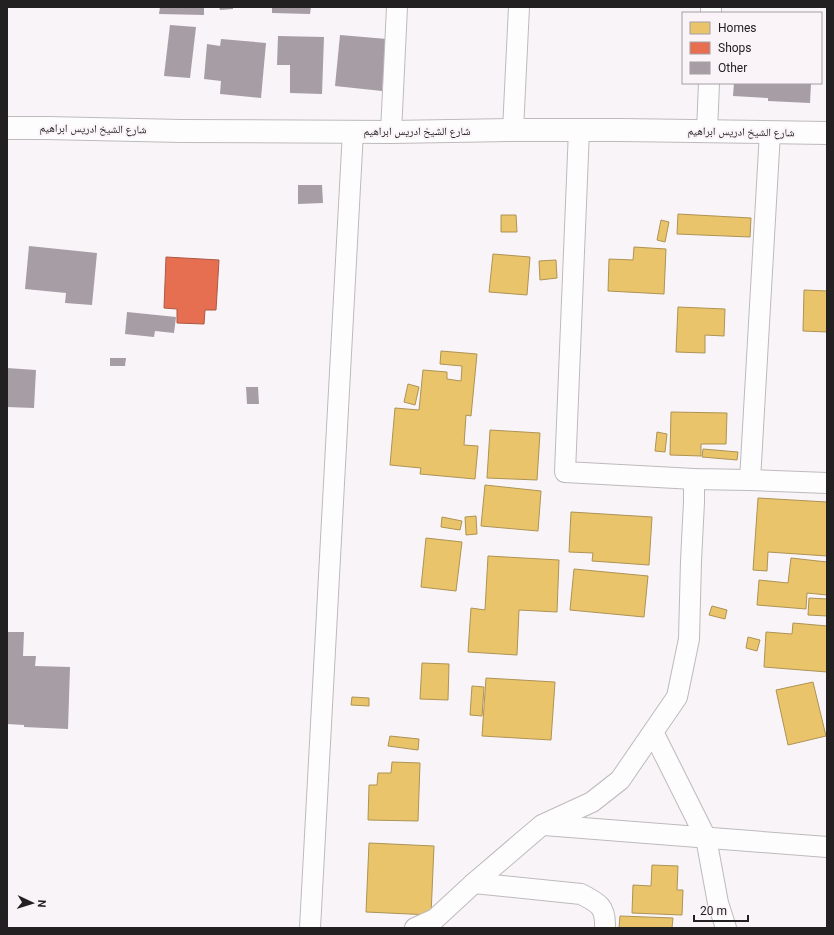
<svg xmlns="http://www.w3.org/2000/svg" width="834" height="935" viewBox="0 0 834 935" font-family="Roboto,'Noto Naskh Arabic',sans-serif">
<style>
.homes{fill:#e9c46a;stroke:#ae9354}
.shops{fill:#e76f51;stroke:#ac5743}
.building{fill:#a79da4}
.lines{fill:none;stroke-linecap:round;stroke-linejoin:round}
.street-casing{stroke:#bebabc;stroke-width:22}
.secondary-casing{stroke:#bebabc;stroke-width:24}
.street{stroke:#fefdfe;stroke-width:20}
.secondary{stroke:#fefdfe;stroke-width:22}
.labels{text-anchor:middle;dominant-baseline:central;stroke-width:4;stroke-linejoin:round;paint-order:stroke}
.street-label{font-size:11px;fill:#232022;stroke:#faf3f8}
</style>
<rect width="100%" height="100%" fill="#f9f4f7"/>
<g class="homes">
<polygon points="678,214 751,218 750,237 677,234"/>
<polygon points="501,215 516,215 517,232 501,232"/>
<polygon points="661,220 669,222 665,242 657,240"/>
<polygon points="634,247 666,249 664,294 608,291 609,259 633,260"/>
<polygon points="493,254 530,257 527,295 489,292"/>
<polygon points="556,260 557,278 540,280 539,261"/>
<polygon points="804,290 827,291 827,332 803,331"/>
<polygon points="678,307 725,309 724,336 705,335 705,353 676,352"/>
<polygon points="441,351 477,354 471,416 466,415 464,445 478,446 475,479 420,474 421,468 390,465 395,408 419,410 423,370 447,372 447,379 461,381 462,366 440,364"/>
<polygon points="408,384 419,387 415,405 404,402"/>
<polygon points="671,412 727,413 726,444 701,444 701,456 670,455"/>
<polygon points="490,430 540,433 537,480 487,478"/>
<polygon points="657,432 667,434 665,452 655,451"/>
<polygon points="703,449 738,452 737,460 702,457"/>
<polygon points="485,485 541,491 538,531 481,526"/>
<polygon points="758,498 827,502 827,556 768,552 767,571 753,570"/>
<polygon points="571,512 652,517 649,565 592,561 593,553 569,552"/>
<polygon points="476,516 477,534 466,535 465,517"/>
<polygon points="442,517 462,521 460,530 441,527"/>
<polygon points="426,538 462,542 456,591 421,587"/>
<polygon points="488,556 559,560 557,612 519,610 517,655 468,652 471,608 485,610"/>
<polygon points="791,558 827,562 827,595 807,593 806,609 757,605 759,580 788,583"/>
<polygon points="574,569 648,576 644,617 570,610"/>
<polygon points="809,598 827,599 827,616 808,615"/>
<polygon points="712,606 727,610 725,619 709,615"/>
<polygon points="793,623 827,626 827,672 764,667 766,632 792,634"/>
<polygon points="748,637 760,640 757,651 746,648"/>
<polygon points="422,663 449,664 448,700 420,699"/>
<polygon points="486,678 555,682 551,740 482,736"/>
<polygon points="813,682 826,736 788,745 776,690"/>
<polygon points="472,686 484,687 482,716 470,715"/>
<polygon points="352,697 369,698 369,706 351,705"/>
<polygon points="390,736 419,739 418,750 388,746"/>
<polygon points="392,762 420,763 418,821 368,820 369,785 377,785 378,773 391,773"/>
<polygon points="369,843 434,846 431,915 366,912"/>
<polygon points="652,865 678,866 677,890 683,890 682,915 632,913 633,885 651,886"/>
<polygon points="620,916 673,918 672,928 619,928"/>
</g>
<polygon class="shops" points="166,257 219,260 216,310 205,310 204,324 177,323 177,309 164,308"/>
<g class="building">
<polygon points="160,7 204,7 204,15 159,14"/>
<polygon points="219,7 233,7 233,9 220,10"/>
<polygon points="272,7 311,7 310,14 272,13"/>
<polygon points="170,25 196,27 190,78 164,76"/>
<polygon points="340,35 387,39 382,91 335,86"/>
<polygon points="278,36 324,37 322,94 290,93 290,65 277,65"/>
<polygon points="221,39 266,43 261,98 220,94 221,81 204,79 207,44 220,46"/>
<polygon points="734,83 811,83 810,103 768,101 768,98 733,96"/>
<polygon points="298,185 322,185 323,203 298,204"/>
<polygon points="29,246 97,253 92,305 65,303 66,293 25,289"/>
<polygon points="127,312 176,317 174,333 155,331 154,337 125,334"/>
<polygon points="110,358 126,358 125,366 110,366"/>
<polygon points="7,368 36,370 34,408 7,407"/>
<polygon points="246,387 258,387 259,404 247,404"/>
<polygon points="7,632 24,632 23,656 36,656 35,666 70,667 68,729 24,727 24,725 7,724"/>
</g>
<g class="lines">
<g class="street-casing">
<g id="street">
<polyline points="711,13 711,7"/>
<polyline points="513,130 519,7"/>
<polyline points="579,130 565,472 694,479 750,480 827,483"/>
<polyline points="707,131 709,83"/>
<polyline points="391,132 397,7"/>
<polyline points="750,480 770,132"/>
<polyline points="653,732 706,838 718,903 726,928"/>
<polyline points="544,825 827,847"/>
<path d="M474,883l107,11c18,9 25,13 24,34"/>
<polyline points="310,928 353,131"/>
<polyline points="415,928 435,919 474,883 542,825 592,802 620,780 677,697 689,639 691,561 694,502 694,479"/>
</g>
</g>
<g class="secondary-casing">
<polyline id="secondary" points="7,128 47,128 181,131 391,132 513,130 621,130 827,133"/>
</g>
<use href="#street" class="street"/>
<use href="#secondary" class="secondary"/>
</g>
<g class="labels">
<g class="street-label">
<text transform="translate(93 129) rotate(1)">شارع الشيخ ادريس ابراهيم</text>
<text x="417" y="131">شارع الشيخ ادريس ابراهيم</text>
<text transform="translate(741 132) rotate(1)">شارع الشيخ ادريس ابراهيم</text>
</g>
</g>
<rect width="834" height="935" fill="none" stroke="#232022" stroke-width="16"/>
<rect x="682" y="12" width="140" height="72" fill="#faf3f8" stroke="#a49fa2"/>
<rect x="690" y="22" width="20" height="12" fill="#e9c46a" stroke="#a49fa2"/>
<text x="718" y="32" font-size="12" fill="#232022">Homes</text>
<rect x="690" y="42" width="20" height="12" fill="#e76f51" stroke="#a49fa2"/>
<text x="718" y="52" font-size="12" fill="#232022">Shops</text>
<rect x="690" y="62" width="20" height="12" fill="#a79da4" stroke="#a49fa2"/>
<text x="718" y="72" font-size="12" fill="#232022">Other</text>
<g transform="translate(32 903) rotate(94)" stroke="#faf3f8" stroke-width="3" paint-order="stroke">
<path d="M0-3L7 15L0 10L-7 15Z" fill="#232022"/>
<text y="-6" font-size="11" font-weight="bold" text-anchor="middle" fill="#232022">N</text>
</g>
<path d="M694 915v6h54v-6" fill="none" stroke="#232022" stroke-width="2"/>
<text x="700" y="915" font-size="12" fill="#232022" stroke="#faf3f8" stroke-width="3" paint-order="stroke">20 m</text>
</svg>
